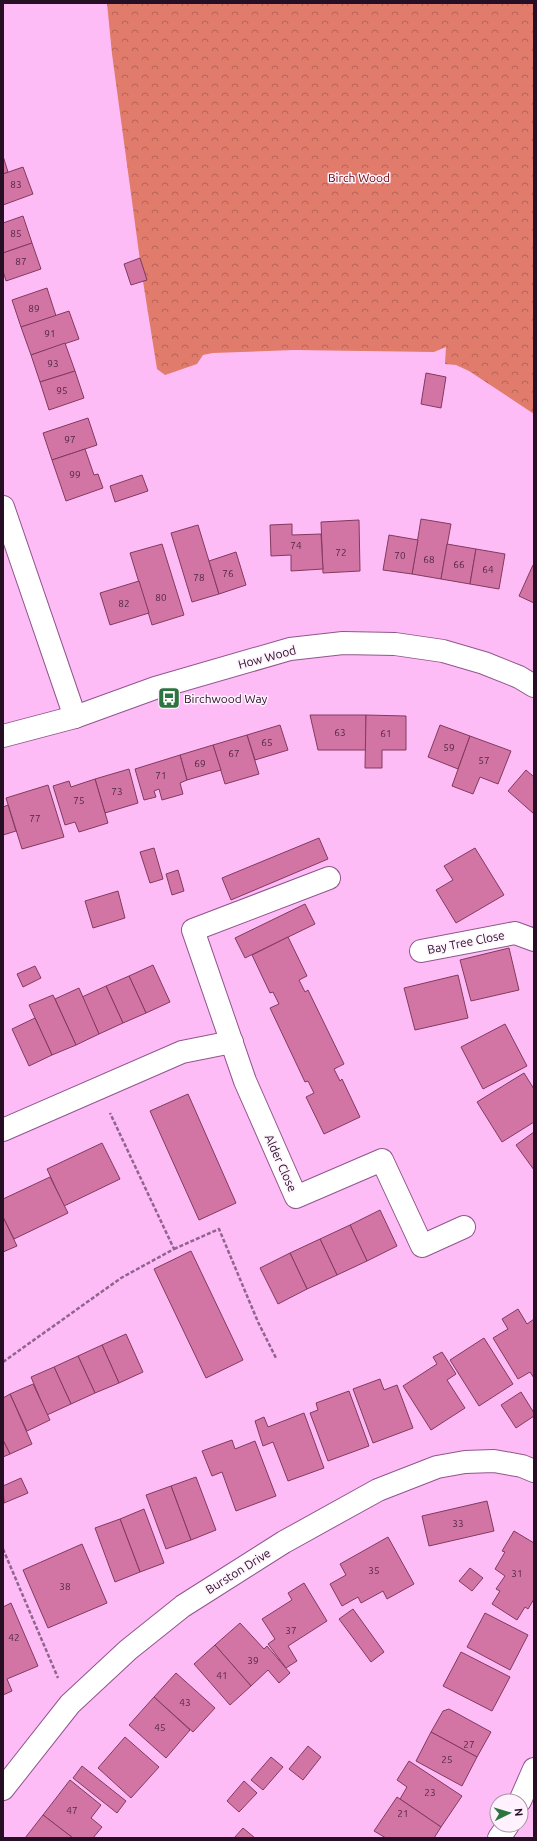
<svg xmlns="http://www.w3.org/2000/svg" width="537" height="1841" viewBox="0 0 537 1841" font-family="Ubuntu,sans-serif">
<style>
.forest{fill:url(#forest-crowns)}
.building{fill:#d375a4;stroke:#813a5f}
.lines{fill:none;stroke-linecap:round;stroke-linejoin:round}
.minor-casing{stroke:#90568c;stroke-width:24}
.path{stroke:#91648d;stroke-width:2.5;stroke-dasharray:4 2;stroke-linecap:butt}
.minor{stroke:#fff;stroke-width:22}
.labels{text-anchor:middle;dominant-baseline:central;stroke-width:3;stroke-linejoin:round;paint-order:stroke}
.number-label{font-size:10px;fill:#512845}
.park-label{font-size:12px;fill:#660502;stroke:#fff1fd}
.street-label{font-size:12px;fill:#260f25;stroke:#fff1fd}
.poi-label{font-size:12px;fill:#260f25;stroke:#fff1fd;text-anchor:start}
</style>
<defs>
<pattern id="forest-crowns" width="20" height="18" patternUnits="userSpaceOnUse"><rect width="20" height="18" fill="#e17b6c"/><path d="M2 6a3 3 0 1 1 6 0M12 15a3 3 0 1 1 6 0" fill="none" stroke="#b66359"/></pattern>
</defs>
<rect width="100%" height="100%" fill="#febcf7"/>
<polygon class="forest" points="107,3 534,3 534,414 469,371 456,365 445,364 446,347 434,352 294,350 213,353 203,355 197,364 165,375 157,369 142,275 112,54"/>
<g class="building">
<polygon points="3,156 8,172 3,174"/>
<polygon points="23,167 33,194 3,205 3,174"/>
<polygon points="23,216 32,243 3,253 3,223"/>
<polygon points="32,243 41,269 6,281 3,271 3,253"/>
<polygon points="140,258 147,280 131,285 124,264"/>
<polygon points="47,288 56,316 21,327 12,300"/>
<polygon points="69,311 79,339 31,355 21,327"/>
<polygon points="65,343 75,371 40,382 31,355"/>
<polygon points="75,371 84,398 49,410 40,382"/>
<polygon points="426,373 446,377 441,408 421,404"/>
<polygon points="88,418 97,445 52,460 43,433"/>
<polygon points="85,449 94,475 98,474 103,488 66,501 52,460"/>
<polygon points="142,475 148,491 115,502 110,486"/>
<polygon points="421,519 451,524 441,579 412,574"/>
<polygon points="359,520 360,571 323,573 321,522"/>
<polygon points="292,524 292,535 321,534 323,569 291,571 291,555 271,556 270,525"/>
<polygon points="198,525 219,594 192,602 171,533"/>
<polygon points="389,535 418,540 412,574 383,570"/>
<polygon points="162,544 184,615 152,625 130,553"/>
<polygon points="447,544 476,549 470,584 441,579"/>
<polygon points="476,549 505,554 499,589 470,584"/>
<polygon points="236,552 246,585 219,594 209,561"/>
<polygon points="533,565 534,565 534,603 519,596"/>
<polygon points="139,581 149,613 110,625 100,593"/>
<polygon points="310,715 366,715 366,750 318,750"/>
<polygon points="366,715 406,716 406,750 382,750 382,768 365,768"/>
<polygon points="280,725 288,750 255,760 247,735"/>
<polygon points="440,725 470,736 458,769 428,757"/>
<polygon points="247,735 259,774 225,784 213,745"/>
<polygon points="470,736 511,751 498,784 480,777 473,794 452,786"/>
<polygon points="213,745 221,770 187,780 180,755"/>
<polygon points="180,755 187,780 180,783 183,794 162,800 159,789 154,791 156,797 144,800 135,769"/>
<polygon points="129,769 138,803 105,813 95,779"/>
<polygon points="526,770 534,777 534,814 508,791"/>
<polygon points="95,779 108,823 79,832 75,822 65,825 53,786 69,781 71,787"/>
<polygon points="48,785 64,837 22,849 6,798"/>
<polygon points="8,805 16,831 3,835 3,807"/>
<polygon points="319,838 328,859 231,900 222,878"/>
<polygon points="154,848 163,879 150,883 140,852"/>
<polygon points="475,848 504,895 456,923 436,890 453,880 444,866"/>
<polygon points="178,870 184,891 172,895 166,874"/>
<polygon points="118,891 125,918 93,928 85,901"/>
<polygon points="305,904 315,924 245,958 235,938"/>
<polygon points="288,937 307,976 299,980 305,992 308,990 344,1064 334,1069 340,1081 342,1079 360,1117 324,1134 306,1097 314,1093 308,1081 305,1082 270,1008 279,1004 273,992 270,993 252,955"/>
<polygon points="509,948 519,990 471,1001 460,960"/>
<polygon points="153,965 170,1002 146,1013 129,976"/>
<polygon points="35,966 41,978 23,987 17,974"/>
<polygon points="458,975 468,1018 415,1030 404,988"/>
<polygon points="129,976 146,1013 123,1023 106,986"/>
<polygon points="106,986 123,1023 99,1034 82,997"/>
<polygon points="79,988 99,1034 76,1045 55,999"/>
<polygon points="53,995 76,1045 52,1055 29,1005"/>
<polygon points="35,1018 52,1055 29,1066 12,1029"/>
<polygon points="505,1024 527,1066 483,1089 461,1047"/>
<polygon points="524,1073 534,1089 534,1122 502,1142 477,1102"/>
<polygon points="188,1094 236,1203 199,1220 150,1111"/>
<polygon points="534,1132 534,1170 516,1145"/>
<polygon points="102,1143 120,1179 64,1206 47,1169"/>
<polygon points="50,1177 68,1213 14,1239 3,1217 3,1199"/>
<polygon points="380,1210 397,1246 367,1261 350,1225"/>
<polygon points="3,1217 17,1246 3,1252"/>
<polygon points="350,1225 367,1261 337,1275 320,1239"/>
<polygon points="320,1239 337,1275 307,1289 290,1253"/>
<polygon points="191,1251 243,1360 206,1378 154,1269"/>
<polygon points="290,1253 307,1289 278,1304 260,1268"/>
<polygon points="518,1309 527,1324 534,1319 534,1378 530,1372 518,1379 493,1338 508,1329 502,1319"/>
<polygon points="126,1334 143,1372 119,1383 102,1345"/>
<polygon points="484,1338 513,1384 479,1406 450,1360"/>
<polygon points="102,1345 119,1383 95,1393 78,1356"/>
<polygon points="442,1352 456,1374 447,1380 465,1408 431,1430 403,1386 437,1364 433,1357"/>
<polygon points="78,1356 95,1393 71,1404 54,1367"/>
<polygon points="54,1367 71,1404 47,1415 31,1377"/>
<polygon points="380,1379 384,1390 397,1385 413,1428 373,1443 353,1389"/>
<polygon points="33,1384 50,1420 27,1431 10,1394"/>
<polygon points="349,1391 369,1446 328,1461 310,1413 318,1410 316,1403"/>
<polygon points="521,1392 534,1413 534,1416 516,1428 501,1405"/>
<polygon points="10,1394 32,1444 10,1454 3,1440 3,1398"/>
<polygon points="304,1413 324,1468 288,1481 273,1442 263,1446 255,1421 264,1417 268,1427"/>
<polygon points="3,1440 10,1454 3,1457"/>
<polygon points="232,1440 235,1449 255,1441 276,1496 236,1511 222,1472 212,1476 202,1451"/>
<polygon points="196,1477 216,1530 191,1540 171,1486"/>
<polygon points="21,1478 28,1493 4,1503 3,1486"/>
<polygon points="171,1486 191,1540 166,1549 146,1495"/>
<polygon points="487,1501 494,1531 429,1546 422,1516"/>
<polygon points="144,1509 164,1563 140,1572 120,1519"/>
<polygon points="120,1519 140,1572 115,1582 95,1528"/>
<polygon points="514,1531 534,1543 534,1599 528,1609 525,1607 517,1620 492,1604 500,1591 496,1589 505,1576 495,1569 505,1552 502,1551"/>
<polygon points="388,1537 414,1584 387,1599 383,1591 361,1603 358,1597 342,1606 330,1584 346,1575 340,1564"/>
<polygon points="82,1544 107,1603 48,1628 23,1570"/>
<polygon points="470,1568 483,1578 472,1591 459,1581"/>
<polygon points="304,1583 327,1621 288,1646 297,1661 286,1668 268,1644 275,1639 262,1619 292,1600 288,1593"/>
<polygon points="11,1603 38,1666 7,1679 12,1691 3,1695 3,1607"/>
<polygon points="353,1609 384,1652 371,1662 339,1619"/>
<polygon points="485,1613 528,1635 510,1670 467,1647"/>
<polygon points="240,1623 264,1649 267,1646 290,1673 279,1683 268,1670 251,1686 215,1645"/>
<polygon points="215,1645 251,1686 230,1705 194,1664"/>
<polygon points="461,1652 510,1677 492,1711 443,1686"/>
<polygon points="176,1673 215,1708 193,1732 154,1697"/>
<polygon points="154,1697 190,1730 166,1758 129,1725"/>
<polygon points="449,1709 491,1732 477,1757 431,1732 443,1711"/>
<polygon points="431,1732 477,1757 462,1786 416,1761"/>
<polygon points="125,1737 159,1767 131,1798 98,1768"/>
<polygon points="308,1746 321,1757 303,1780 289,1769"/>
<polygon points="271,1757 283,1767 263,1790 251,1780"/>
<polygon points="409,1761 462,1796 441,1827 400,1799 407,1787 397,1780"/>
<polygon points="82,1766 126,1801 117,1813 73,1778"/>
<polygon points="70,1780 101,1805 91,1818 102,1827 93,1838 73,1838 43,1815"/>
<polygon points="244,1781 257,1793 239,1812 227,1801"/>
<polygon points="397,1797 441,1827 434,1838 386,1838 374,1831"/>
<polygon points="43,1815 73,1838 25,1838"/>
<polygon points="243,1828 255,1838 234,1838"/>
</g>
<g class="lines">
<g class="minor-casing">
<g id="minor">
<polyline points="3,507 75,717"/>
<polyline points="3,736 75,717 155,688 290,649 343,643 395,644 443,651 484,663 519,677 534,686"/>
<polyline points="329,878 193,930 245,1081 296,1197 382,1160 422,1246 464,1227"/>
<polyline points="421,951 515,933 534,940"/>
<polyline points="3,1130 182,1052 232,1042"/>
<polyline points="3,1789 70,1704 128,1650 183,1606 284,1542 378,1490 437,1467 465,1462 494,1461 522,1466 534,1471"/>
<polyline points="520,1801 534,1769"/>
<polyline points="499,1838 508,1825"/>
</g>
</g>
<g class="path">
<polyline points="174,1249 219,1229 258,1322 276,1358"/>
<polyline points="3,1362 121,1278 174,1249 110,1113"/>
<polyline points="3,1549 58,1678"/>
</g>
<use href="#minor" class="minor"/>
</g>
<defs>
<g id="bus-square" transform="scale(1.15)"><rect x="-9" y="-9" width="18" height="18" rx="4" fill="#2c7440" stroke="#fff1fd"/><path d="M-5-6H5V4H4V6H2V4H-2V6H-4V4H-5ZM-3.5-4V0h7V-4ZM-3.5 1.2v1.5H-2V1.2ZM2 1.2v1.5H3.5V1.2Z" fill="#fff"/></g>
</defs>
<g fill-rule="evenodd">
<use href="#bus-square" x="169" y="698"/>
</g>
<g class="labels">
<g class="number-label">
<text x="16" y="184">83</text>
<text x="16" y="233">85</text>
<text x="21" y="261">87</text>
<text x="34" y="308">89</text>
<text x="50" y="333">91</text>
<text x="53" y="363">93</text>
<text x="62" y="390">95</text>
<text x="70" y="439">97</text>
<text x="75" y="474">99</text>
<text x="296" y="545">74</text>
<text x="341" y="552">72</text>
<text x="400" y="555">70</text>
<text x="429" y="559">68</text>
<text x="459" y="564">66</text>
<text x="488" y="569">64</text>
<text x="228" y="573">76</text>
<text x="199" y="577">78</text>
<text x="161" y="597">80</text>
<text x="124" y="603">82</text>
<text x="340" y="732">63</text>
<text x="386" y="733">61</text>
<text x="267" y="742">65</text>
<text x="449" y="747">59</text>
<text x="234" y="753">67</text>
<text x="484" y="760">57</text>
<text x="200" y="763">69</text>
<text x="161" y="775">71</text>
<text x="117" y="791">73</text>
<text x="79" y="800">75</text>
<text x="35" y="818">77</text>
<text x="458" y="1523">33</text>
<text x="374" y="1570">35</text>
<text x="517" y="1573">31</text>
<text x="65" y="1586">38</text>
<text x="291" y="1630">37</text>
<text x="14" y="1637">42</text>
<text x="253" y="1660">39</text>
<text x="222" y="1675">41</text>
<text x="185" y="1702">43</text>
<text x="160" y="1727">45</text>
<text x="469" y="1744">27</text>
<text x="447" y="1759">25</text>
<text x="430" y="1792">23</text>
<text x="72" y="1810">47</text>
<text x="403" y="1813">21</text>
</g>
<g class="park-label">
<text x="359" y="177">Birch Wood</text>
</g>
<g class="street-label">
<text transform="translate(267 657) rotate(-15)">How Wood</text>
<text transform="translate(466 942) rotate(-11)">Bay Tree Close</text>
<text transform="translate(281 1163) rotate(66)">Alder Close</text>
<text transform="translate(238 1571) rotate(-32)">Burston Drive</text>
</g>
<g class="poi-label">
<text x="184" y="698">Birchwood Way</text>
</g>
</g>
<rect width="537" height="1841" fill="none" stroke="#260f25" stroke-width="8"/>
<g transform="translate(509 1813) rotate(85)"><circle r="19" fill="#fff1fd" stroke="#a897a7"/>
<path d="M0-3L7 15L0 10L-7 15Z" fill="#2c7440"/>
<text y="-6" font-size="11" font-weight="bold" text-anchor="middle" fill="#260f25">N</text>
</g>
</svg>
